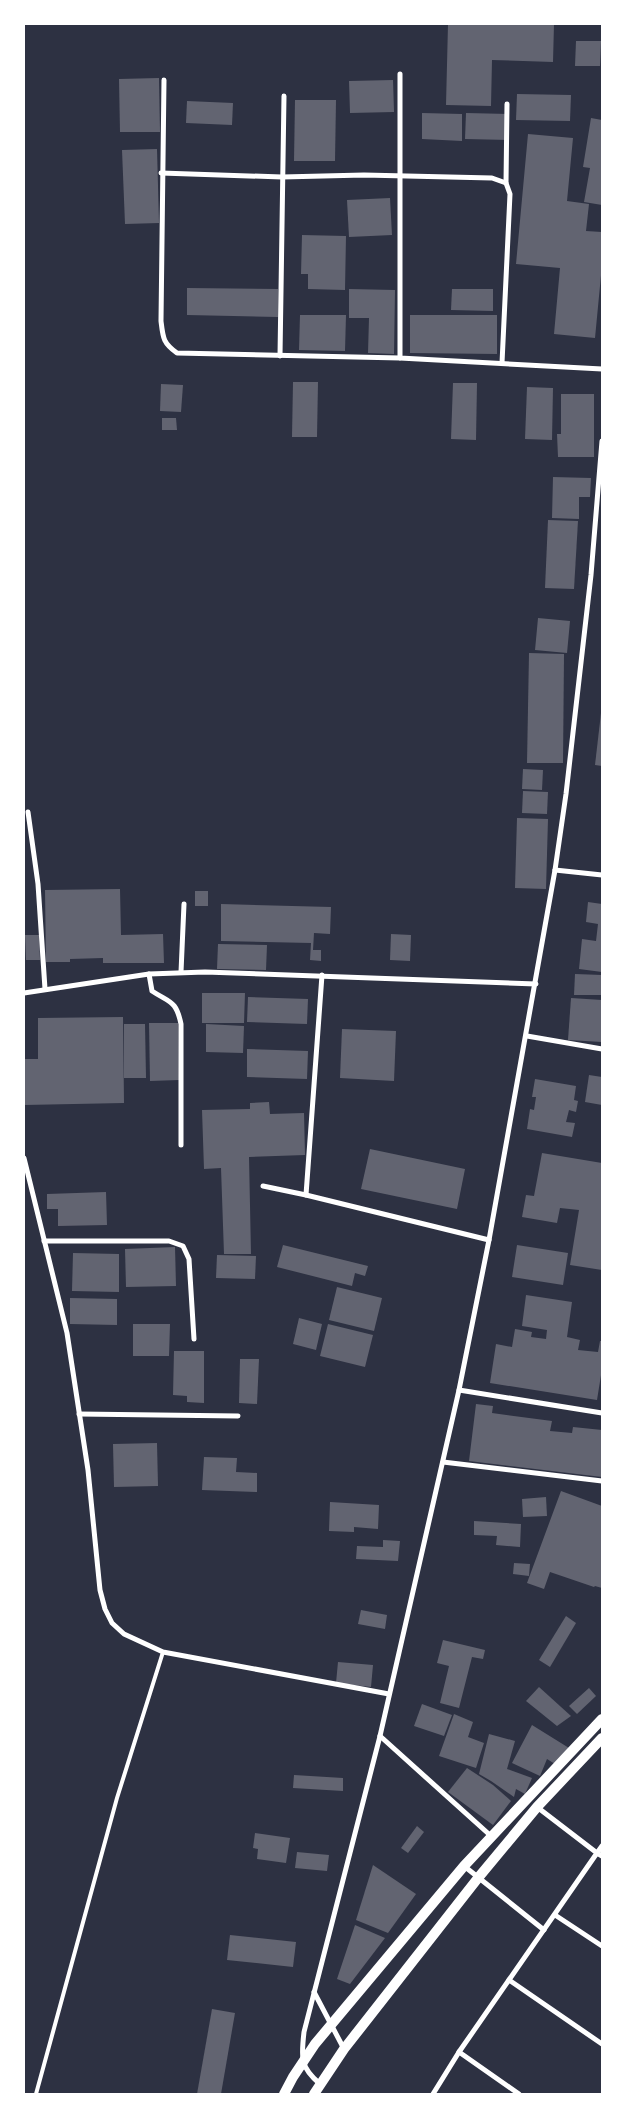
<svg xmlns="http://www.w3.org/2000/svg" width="626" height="2118" viewBox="0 0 626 2118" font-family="'IBM Plex Serif',serif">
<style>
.building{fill:#626471}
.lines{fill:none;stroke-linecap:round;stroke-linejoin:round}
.service{stroke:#fff;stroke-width:4}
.minor{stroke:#fff;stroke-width:5}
.secondary{stroke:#fff;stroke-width:10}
</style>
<rect width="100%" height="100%" fill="#2d3142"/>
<g class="building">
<polygon points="448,24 554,24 553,62 492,60 491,106 446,105"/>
<polygon points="576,41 601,41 600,66 575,66"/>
<polygon points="159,78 160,132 120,132 119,79"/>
<polygon points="393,80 394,112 350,113 349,81"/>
<polygon points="517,94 571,95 570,121 516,120"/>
<polygon points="295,100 336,100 335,161 294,161"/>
<polygon points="187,101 233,103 232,125 186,123"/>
<polygon points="422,113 462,114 462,141 422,139"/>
<polygon points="466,113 509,114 509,140 465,139"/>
<polygon points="591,118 602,120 602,205 584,202 590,168 583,167"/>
<polygon points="528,134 573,138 567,201 589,204 586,231 602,232 602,265 595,338 554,334 560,268 516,264"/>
<polygon points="157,149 159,223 125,224 122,150"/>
<polygon points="390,198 392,235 349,237 347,200"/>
<polygon points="302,235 346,236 345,290 308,289 308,274 301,274"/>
<polygon points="187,288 278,289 278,317 187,315"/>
<polygon points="349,289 395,290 394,354 368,353 369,318 349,318"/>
<polygon points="452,289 493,289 493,311 451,310"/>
<polygon points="300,315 346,315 345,351 299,350"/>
<polygon points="410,315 497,315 497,354 410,353"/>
<polygon points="293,382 318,382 317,437 292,437"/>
<polygon points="453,383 477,383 476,440 451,439"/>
<polygon points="161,384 183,385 181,412 160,411"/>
<polygon points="527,387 553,388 552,440 525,439"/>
<polygon points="561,394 594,394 594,457 558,457 557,434 561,434"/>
<polygon points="162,418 176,418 177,430 162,430"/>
<polygon points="553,477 591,478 590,497 579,497 579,519 552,518"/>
<polygon points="548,520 578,521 574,589 545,588"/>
<polygon points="538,618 570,621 567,653 535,650"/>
<polygon points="529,653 564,654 563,763 527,763"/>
<polygon points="601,713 602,713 602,766 595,765"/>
<polygon points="523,769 543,770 542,790 522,789"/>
<polygon points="523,791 548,792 547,814 522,813"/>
<polygon points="517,818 548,819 546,889 515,888"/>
<polygon points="120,889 121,935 163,934 164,963 103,963 103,958 70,959 70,962 46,962 45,890"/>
<rect x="195" y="891" width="13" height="15"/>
<polygon points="588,902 602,904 602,972 579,969 582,939 596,941 598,924 586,922"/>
<polygon points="221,904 331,907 330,934 314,933 313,950 321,950 321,961 310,960 311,943 221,941"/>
<polygon points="391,934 411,935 410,961 390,960"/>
<polygon points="25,935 39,935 40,960 26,960"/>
<polygon points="218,944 267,945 266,970 217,969"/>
<polygon points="575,974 602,975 602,995 574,995"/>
<polygon points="202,993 245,993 244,1023 202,1023"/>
<polygon points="248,997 308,999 307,1024 247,1022"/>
<polygon points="571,998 602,1000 602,1042 568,1040"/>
<polygon points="123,1017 124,1103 24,1105 24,1059 38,1059 38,1018"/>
<polygon points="149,1023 178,1023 179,1080 150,1081"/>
<polygon points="124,1024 145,1024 146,1078 124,1078"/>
<polygon points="206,1024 244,1026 243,1053 206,1052"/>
<polygon points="342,1029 396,1031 394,1081 340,1078"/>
<polygon points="247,1049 308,1051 307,1079 247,1077"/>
<polygon points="589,1075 602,1077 602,1105 585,1102"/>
<polygon points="535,1079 576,1086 574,1100 578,1101 576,1112 569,1110 566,1122 575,1123 572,1137 527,1129 530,1109 534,1110 536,1097 532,1097"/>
<polygon points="269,1102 270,1114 304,1113 305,1155 249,1157 251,1254 224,1254 221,1168 204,1169 202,1110 250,1109 250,1103"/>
<polygon points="370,1149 465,1169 457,1209 361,1189"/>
<polygon points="542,1153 602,1163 602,1270 570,1265 579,1210 560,1208 557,1223 522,1217 526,1195 534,1196"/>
<polygon points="106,1192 107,1225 58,1226 58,1209 47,1209 47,1194"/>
<polygon points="283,1245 368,1266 365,1276 355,1273 352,1286 277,1267"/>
<polygon points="517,1245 568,1253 563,1285 512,1277"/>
<polygon points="175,1247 176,1286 126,1287 125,1249"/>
<polygon points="73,1253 119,1254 119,1292 72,1291"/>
<polygon points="217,1255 256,1256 255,1279 216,1278"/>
<polygon points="337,1287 382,1298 374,1331 329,1320"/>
<polygon points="526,1295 572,1302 567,1337 580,1340 578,1350 598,1352 600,1341 602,1341 602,1369 597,1400 490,1383 496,1344 512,1347 515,1329 532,1332 531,1337 546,1339 547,1330 522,1326"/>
<polygon points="70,1298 117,1299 117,1325 70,1324"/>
<polygon points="299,1318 322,1324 316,1350 293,1344"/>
<polygon points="133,1324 170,1324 169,1356 133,1356"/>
<polygon points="328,1324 373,1335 365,1367 320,1356"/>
<polygon points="174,1351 204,1351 204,1403 187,1402 187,1396 173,1395"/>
<polygon points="240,1359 259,1359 257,1404 239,1403"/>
<polygon points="476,1404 493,1406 492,1413 552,1421 550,1431 572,1433 573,1427 602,1430 602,1477 469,1461"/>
<polygon points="157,1443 158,1486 114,1487 113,1444"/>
<polygon points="204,1457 237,1458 236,1472 257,1473 257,1492 202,1490"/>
<polygon points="561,1491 602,1506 602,1588 595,1586 594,1587 550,1572 544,1589 527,1583"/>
<polygon points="546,1497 547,1516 523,1517 522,1499"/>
<polygon points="330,1502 379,1505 378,1529 354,1527 354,1532 329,1531"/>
<polygon points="474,1521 521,1524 520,1547 496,1545 497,1536 474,1535"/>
<polygon points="383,1540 400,1541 398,1561 356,1559 357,1546 383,1547"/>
<polygon points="514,1563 530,1564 529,1576 513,1574"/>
<polygon points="361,1610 387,1615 385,1629 358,1624"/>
<polygon points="566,1616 576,1623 550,1667 539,1660"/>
<polygon points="443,1640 485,1650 483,1659 472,1657 459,1708 440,1703 449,1666 437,1663"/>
<polygon points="338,1662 373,1665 371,1687 336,1683"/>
<polygon points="539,1687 571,1716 557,1726 526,1701"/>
<polygon points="589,1688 596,1696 577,1714 569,1706"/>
<polygon points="422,1704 452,1715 444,1736 414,1726"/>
<polygon points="454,1714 473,1722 468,1737 484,1743 476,1768 439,1756"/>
<polygon points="532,1725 569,1748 555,1764 547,1759 540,1776 512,1763"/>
<polygon points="489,1734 515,1741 507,1769 532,1778 525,1794 516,1789 514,1797 491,1781 479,1774"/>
<polygon points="467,1768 493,1785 511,1801 493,1825 448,1792"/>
<polygon points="294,1775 343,1778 343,1791 293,1788"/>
<polygon points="417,1826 424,1832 408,1853 401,1848"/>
<polygon points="255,1833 290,1838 286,1863 257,1859 258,1849 253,1848"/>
<polygon points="297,1852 329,1855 327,1871 295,1868"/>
<polygon points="373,1865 416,1894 388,1933 356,1920"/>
<polygon points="355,1925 385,1938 350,1984 337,1979"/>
<polygon points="230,1935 296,1942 293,1967 227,1960"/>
<polygon points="212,2009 235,2013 221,2094 197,2094"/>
</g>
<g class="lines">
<polyline class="service" points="36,2094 117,1798 163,1652"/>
<g class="minor">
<polyline points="400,74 400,358 602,369"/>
<path d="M164,80l-3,241c2,17 2,22 16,32l223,5"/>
<polyline points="161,173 282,177 364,175 492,178 506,183 510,194 502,363"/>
<polyline points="506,183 507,104"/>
<polyline points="280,356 284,96"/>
<polyline points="28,812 38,884 45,989"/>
<polyline points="555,870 602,875"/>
<polyline points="181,972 184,904"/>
<path d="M149,974l3,17c18,12 24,9 29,33v121"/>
<polyline points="24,993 149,974 205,972 536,984"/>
<polyline points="527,1036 602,1049"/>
<polyline points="24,1158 67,1333 88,1470 100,1590 105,1609 112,1623 124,1634 163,1652 389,1694"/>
<polyline points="263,1186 306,1195 322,975"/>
<polyline points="306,1195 489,1240"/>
<polyline points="44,1241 169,1241 183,1246 189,1259 194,1339"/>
<polyline points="459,1390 602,1413"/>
<polyline points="79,1414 238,1416"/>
<polyline points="443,1462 602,1481"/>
<polyline points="380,1736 491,1836"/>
<polyline points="602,1846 597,1853 602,1856"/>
<polyline points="464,1866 544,1930"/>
<polyline points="555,1915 602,1946"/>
<polyline points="509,1980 602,2044"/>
<polyline points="314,1992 344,2049"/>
<polyline points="459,2052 519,2094"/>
<path d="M320,2084c-20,-17 -19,-26 -16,-52l76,-296 79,-346 30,-150 66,-370 11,-76 25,-219 11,-134"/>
<polyline points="433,2094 459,2052 597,1853 537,1807"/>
</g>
<g class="secondary">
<polyline points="284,2094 293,2077 315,2044 464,1866 602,1719"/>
<polyline points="314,2094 344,2049 478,1878 537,1807 602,1738"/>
</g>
</g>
<rect width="626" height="2118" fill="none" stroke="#ffffff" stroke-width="50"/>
</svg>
